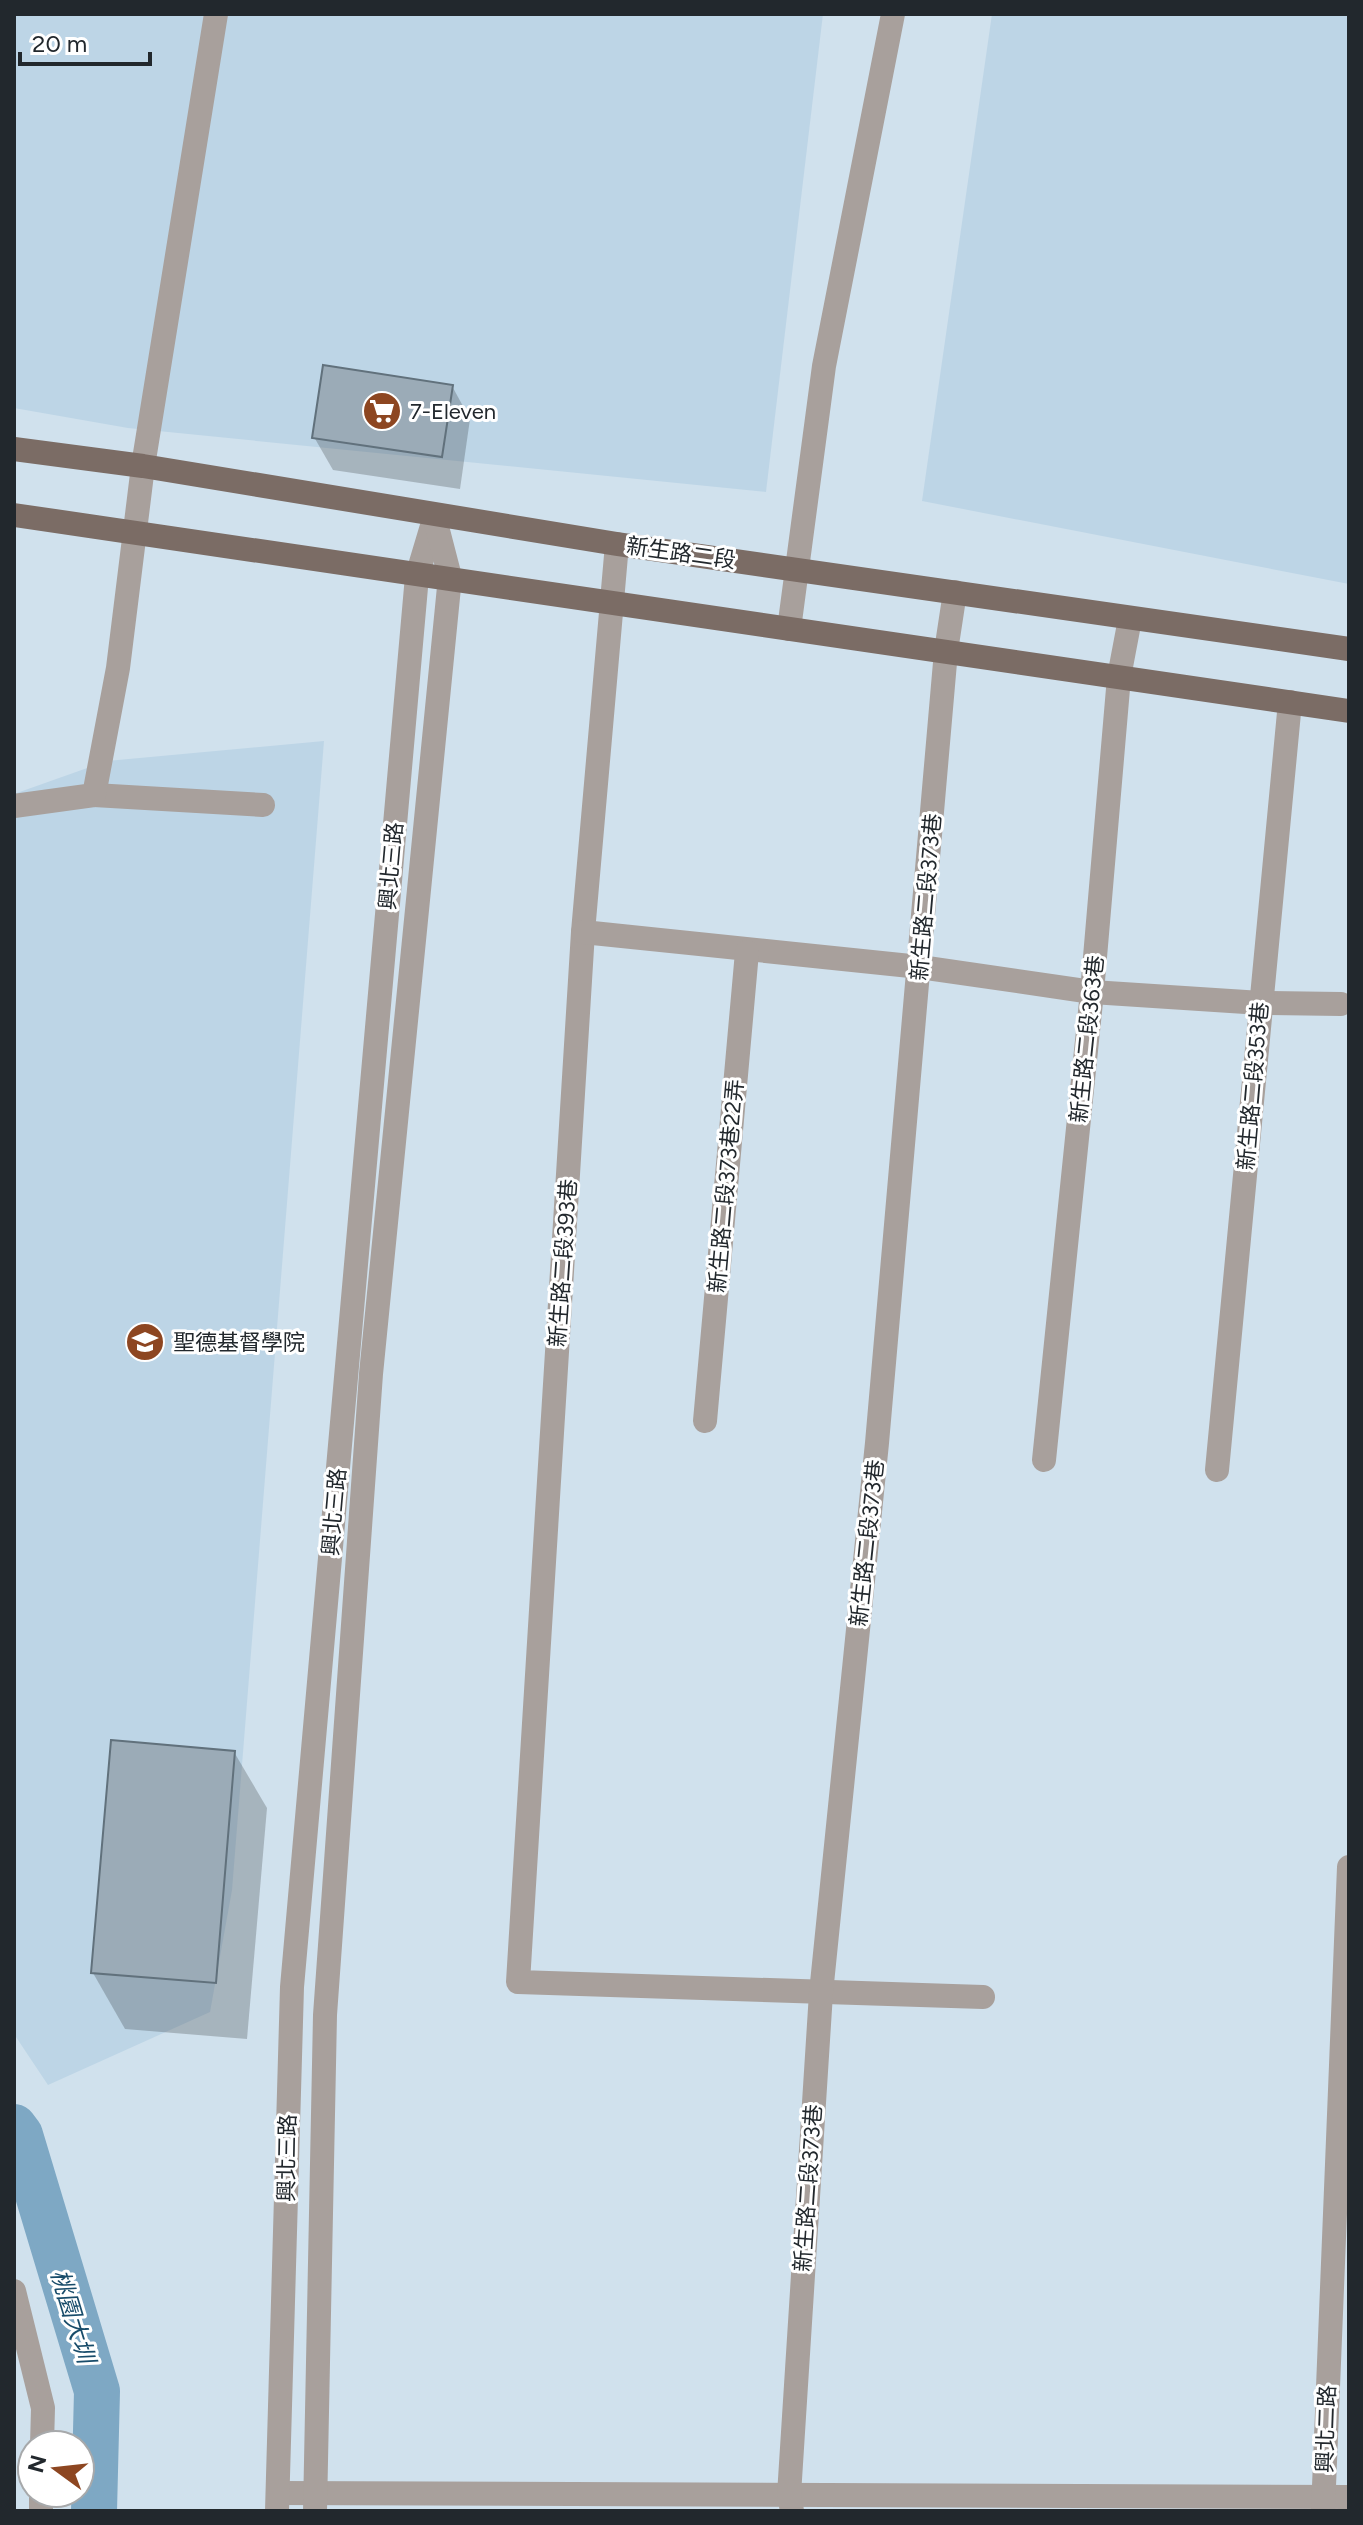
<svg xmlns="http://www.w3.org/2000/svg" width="1363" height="2525" viewBox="0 0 1363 2525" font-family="Figtree,'Noto Sans TC',sans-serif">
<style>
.built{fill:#bdd5e6}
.shadow{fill:#0003}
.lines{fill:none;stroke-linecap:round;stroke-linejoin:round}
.canal{stroke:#7ea8c4;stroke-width:46}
.building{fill:#9babb7;stroke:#61717c;stroke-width:2}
.minor{stroke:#a8a09c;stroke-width:24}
.major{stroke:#7b6c65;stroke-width:24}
.labels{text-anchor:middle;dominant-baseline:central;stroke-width:6;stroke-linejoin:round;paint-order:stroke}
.poi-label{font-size:22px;fill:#22282d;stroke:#fff;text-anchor:start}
.street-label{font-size:22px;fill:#22282d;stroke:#fff}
.water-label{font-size:24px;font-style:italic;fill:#184c6a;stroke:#fff}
</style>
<rect width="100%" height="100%" fill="#d0e1ed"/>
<g class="built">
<polygon points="14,14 823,14 766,492 128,428 14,408"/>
<polygon points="992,14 1349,14 1349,584 922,501"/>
<polygon points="324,741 232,1890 210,2012 48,2085 14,2034 14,794 107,761"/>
</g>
<g class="shadow">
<polygon points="452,386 470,419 460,489 333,470 314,437"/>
<polygon points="234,1752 267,1808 247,2039 125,2029 93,1973"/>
</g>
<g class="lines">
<polyline class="canal" points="14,2127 20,2135 97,2391 94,2511"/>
</g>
<g class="building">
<polygon points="323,365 453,385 442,457 312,438"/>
<polygon points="111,1740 235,1751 216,1983 91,1973"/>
</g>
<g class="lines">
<g class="minor">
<polyline points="617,544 583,932 518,1982 983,1997"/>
<polyline points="789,629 824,366 893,14"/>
<polyline points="94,795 263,805"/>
<polyline points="14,806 94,795 118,668 143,466 216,14"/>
<polyline points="583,932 920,967 1092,992 1261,1003 1341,1004"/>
<polyline points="705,1421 747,952"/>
<polyline points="1044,1460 1092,992 1119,677 1130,619"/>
<polyline points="1217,1470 1290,702"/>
<polyline points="14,2291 43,2408 42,2445"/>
<polyline points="278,2493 1349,2497"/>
<polyline points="41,2511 41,2493"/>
<polyline points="277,2511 292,1987 417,576 435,516"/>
<polyline points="315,2511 325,2015 371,1374 450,577 435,519"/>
<polyline points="792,2511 789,2495 821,1993 877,1443 946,651 955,592"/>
<polyline points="1323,2511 1349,1867"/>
</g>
<g class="major">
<polyline points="14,449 143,466 617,544 1349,649"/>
<polyline points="14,515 1349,711"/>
</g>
</g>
<defs>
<g id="supermarket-disc" transform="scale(2)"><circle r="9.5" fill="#8d4621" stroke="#fff"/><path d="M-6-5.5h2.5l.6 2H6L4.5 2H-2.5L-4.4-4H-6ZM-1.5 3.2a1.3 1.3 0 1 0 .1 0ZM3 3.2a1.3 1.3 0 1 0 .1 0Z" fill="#fff"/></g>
<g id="university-disc" transform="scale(2)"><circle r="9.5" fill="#8d4621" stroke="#fff"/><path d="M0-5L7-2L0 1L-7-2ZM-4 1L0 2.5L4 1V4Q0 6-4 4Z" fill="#fff"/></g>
</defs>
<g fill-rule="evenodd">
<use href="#supermarket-disc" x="382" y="411"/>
<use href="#university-disc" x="145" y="1342"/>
</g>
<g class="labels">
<g class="poi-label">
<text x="410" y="411">7-Eleven</text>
<text x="173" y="1342">聖德基督學院</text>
</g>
<g class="street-label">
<text transform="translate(681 553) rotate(8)">新生路二段</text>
<text transform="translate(391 866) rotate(-85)">興北三路</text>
<text transform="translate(926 897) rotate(-85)">新生路二段373巷</text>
<text transform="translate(1087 1039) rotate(-84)">新生路二段363巷</text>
<text transform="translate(1253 1086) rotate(-85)">新生路二段353巷</text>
<text transform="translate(726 1186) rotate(-85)">新生路二段373巷22弄</text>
<text transform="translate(563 1263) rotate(-86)">新生路二段393巷</text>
<text transform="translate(334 1512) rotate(-85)">興北三路</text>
<text transform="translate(867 1543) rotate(-84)">新生路二段373巷</text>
<text transform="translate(287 2158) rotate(-89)">興北三路</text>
<text transform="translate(808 2188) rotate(-86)">新生路二段373巷</text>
<text transform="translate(1326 2429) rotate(-88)">興北二路</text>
</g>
<g class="water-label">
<text transform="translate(73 2316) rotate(73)">桃園大圳</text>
</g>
</g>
<rect width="1363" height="2525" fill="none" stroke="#22282d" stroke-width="32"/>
<g transform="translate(56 2469) rotate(285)"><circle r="38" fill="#ffffff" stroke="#a7a9ab" stroke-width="2"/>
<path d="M0-6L14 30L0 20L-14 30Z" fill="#8d4621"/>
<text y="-12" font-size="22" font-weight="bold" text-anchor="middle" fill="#22282d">N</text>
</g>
<path d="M20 52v12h130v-12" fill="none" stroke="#22282d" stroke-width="4"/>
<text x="32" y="52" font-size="24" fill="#22282d" stroke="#ffffff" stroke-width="6" paint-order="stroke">20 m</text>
</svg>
